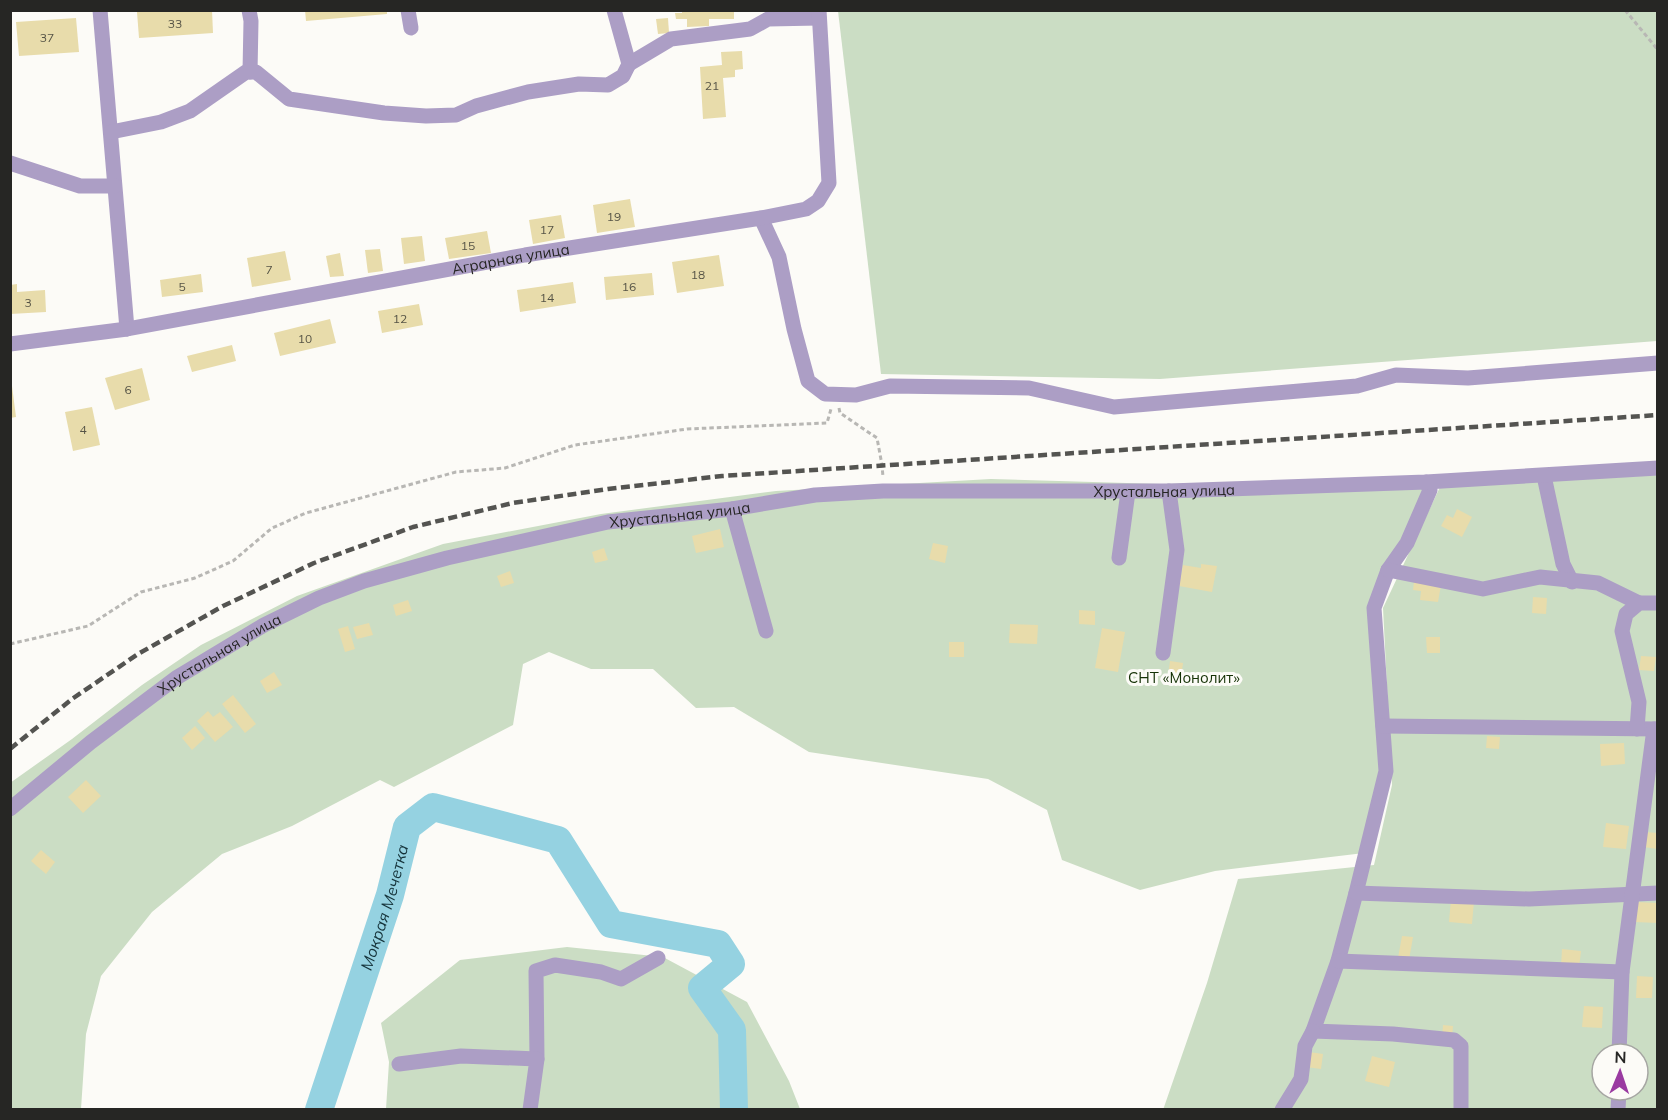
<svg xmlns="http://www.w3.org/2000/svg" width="1668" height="1120" viewBox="0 0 1668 1120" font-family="Mulish,sans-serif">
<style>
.green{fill:#cbddc4;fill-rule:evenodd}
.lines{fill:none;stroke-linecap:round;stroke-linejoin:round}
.river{stroke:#95d2e1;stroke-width:28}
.building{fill:#e8dcab}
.path{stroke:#b8b7b4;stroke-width:3;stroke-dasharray:4.5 3;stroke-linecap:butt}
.minor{stroke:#ac9ec5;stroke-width:15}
.rail{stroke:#545451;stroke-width:4.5;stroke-dasharray:9 4.5;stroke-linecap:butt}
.labels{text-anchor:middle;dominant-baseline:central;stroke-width:6;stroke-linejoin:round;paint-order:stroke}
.number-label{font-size:12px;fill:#565446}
.street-label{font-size:15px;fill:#262624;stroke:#fcfbf7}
.park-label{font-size:15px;fill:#153206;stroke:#fcfbf7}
.water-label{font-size:16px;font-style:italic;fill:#15333a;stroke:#fcfbf7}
</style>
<rect width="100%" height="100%" fill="#fcfbf7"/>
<g class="green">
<polygon points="838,11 1657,11 1657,341 1160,379 881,374"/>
<path d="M1657,475v634l-494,1 44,-127 31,-104 136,-14 18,-80 -9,-177 57,-121zM1602,1054h36v36h-36z"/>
<polygon points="991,479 1161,484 1415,479 1426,493 1370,607 1382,769 1364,853 1215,871 1140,890 1062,860 1047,810 988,779 809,752 734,707 696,708 653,669 591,669 549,652 523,664 513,725 394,787 380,780 292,826 222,854 152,912 101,976 86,1034 81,1109 11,1109 10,783 72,739 142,685 201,645 297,596 443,544 601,514 776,491"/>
<polygon points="567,947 663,957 747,1002 789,1081 800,1109 386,1109 389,1062 381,1023 460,960"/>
</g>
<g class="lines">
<path class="river" id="s1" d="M319,1110l71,-215 17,-68 26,-20 125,33 53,84 107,20 13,20 -29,24 30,42 2,80"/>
</g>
<g class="building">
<polygon points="163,10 212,10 213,33 139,38 137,12"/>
<polygon points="305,10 387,10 387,14 306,21"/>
<polygon points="682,10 734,10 734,19 709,19 709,26 687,27 687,19 676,19 675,13 682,13"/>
<polygon points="76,18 79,52 19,56 16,22"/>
<polygon points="668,18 669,33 658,34 656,19"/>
<polygon points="742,51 743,69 735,70 735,77 723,78 726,117 703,119 700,67 722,65 721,52"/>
<polygon points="630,199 635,227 597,233 593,205"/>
<polygon points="561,215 565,238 533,244 529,220"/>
<polygon points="487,231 491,253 449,259 445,238"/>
<polygon points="422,236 425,261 404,264 401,238"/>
<polygon points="380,249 383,271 368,273 365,250"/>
<polygon points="285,251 291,280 252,287 247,258"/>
<polygon points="340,253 344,276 330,277 326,256"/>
<polygon points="719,255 724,286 677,293 672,262"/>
<polygon points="652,273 654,295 606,300 604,277"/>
<polygon points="201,274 203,292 162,297 160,280"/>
<polygon points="573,282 576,303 520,312 517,290"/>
<polygon points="17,284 17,292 45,290 46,312 10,314 10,285"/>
<polygon points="419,304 423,325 382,333 378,311"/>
<polygon points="330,319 336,343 280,356 274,333"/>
<polygon points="232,345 236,361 192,372 187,356"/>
<polygon points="142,368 150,400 115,410 105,378"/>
<polygon points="12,386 16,417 10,418 10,387"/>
<polygon points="92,407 100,445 73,451 65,412"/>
<polygon points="1457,509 1472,517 1462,537 1441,526 1447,515 1453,518"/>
<polygon points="720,529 724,547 696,553 692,536"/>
<polygon points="933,543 948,546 945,563 929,559"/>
<polygon points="604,548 608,560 595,563 592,552"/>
<polygon points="1201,564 1217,566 1212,592 1179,586 1183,565 1201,568"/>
<polygon points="510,571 514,583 501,587 497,576"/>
<polygon points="1414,581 1441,585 1438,602 1420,600 1421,591 1413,590"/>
<polygon points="1533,597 1547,598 1546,614 1532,613"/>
<polygon points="408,600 412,611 396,616 393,605"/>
<polygon points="1079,610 1095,611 1095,625 1079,624"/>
<polygon points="369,623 373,635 357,639 353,627"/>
<polygon points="1010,624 1038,625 1037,644 1009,643"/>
<polygon points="348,626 355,649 345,652 338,629"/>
<polygon points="1102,628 1125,632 1118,672 1095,668"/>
<polygon points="1426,637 1440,637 1440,653 1427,653"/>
<rect x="949" y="642" width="15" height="15"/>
<polygon points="1641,656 1656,657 1654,671 1639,670"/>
<polygon points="1170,661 1183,663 1181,678 1168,676"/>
<polygon points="274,672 282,685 267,693 260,681"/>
<polygon points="233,695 256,724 245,733 222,704"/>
<polygon points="208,711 213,717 220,712 233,727 215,742 197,721"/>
<polygon points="195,726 205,738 192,750 182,738"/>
<polygon points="1487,736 1500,737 1499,749 1486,748"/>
<polygon points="1624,743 1625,764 1601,766 1600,744"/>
<polygon points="86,780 101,796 83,813 68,797"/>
<polygon points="1606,823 1629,826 1626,849 1603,847"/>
<polygon points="1645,832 1658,833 1658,849 1643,847"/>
<polygon points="41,850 55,862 46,874 31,861"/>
<polygon points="1451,899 1474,901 1472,924 1449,922"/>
<polygon points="1636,902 1658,903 1658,923 1635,922"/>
<polygon points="1402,936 1413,937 1409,960 1398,958"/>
<polygon points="1562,949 1581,951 1579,968 1561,967"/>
<polygon points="1637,976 1653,977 1652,998 1636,998"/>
<polygon points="1584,1006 1603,1007 1602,1028 1582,1027"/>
<polygon points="1443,1025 1453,1026 1452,1038 1442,1037"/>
<polygon points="1309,1052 1323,1054 1321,1069 1306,1067"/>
<polygon points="1372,1056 1395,1062 1389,1087 1365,1081"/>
</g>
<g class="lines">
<g class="path">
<polyline points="1625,10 1658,50"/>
<polyline points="839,408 840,413 877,438 882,465 883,477"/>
<polyline points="10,644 88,626 141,592 195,578 233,561 272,528 306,513 456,472 505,468 575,445 687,429 827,423 831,409"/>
</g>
<g class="minor">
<polyline points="100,10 127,329"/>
<polyline points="249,10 251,21 250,72"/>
<polyline points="408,10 411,28"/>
<polyline points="629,64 671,39 750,29 768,19 819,18"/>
<polyline points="111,132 161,122 190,111 246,72 256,72 289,99 384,113 426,116 456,115 476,106 528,92 579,84 608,85 623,76 629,64 614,10"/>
<polyline points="10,163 80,186 114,186"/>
<polyline points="761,218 779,257 794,329 808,381 825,394 856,395 890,386 1029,388 1114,407 1357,386 1396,375 1468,378 1658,363"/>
<path id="s2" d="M10,344l117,-15 398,-74 236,-37 45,-9 12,-8 11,-18 -10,-173"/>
<polyline points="1544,476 1563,564 1572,582"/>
<polyline points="1426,482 1430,490 1407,543 1388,570 1374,608 1386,771 1356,893 1338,961 1313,1031 1393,1034 1454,1040 1461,1046 1461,1110"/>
<polyline points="732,509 766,631"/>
<polyline points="1119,558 1128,492"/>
<polyline points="1388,570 1483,589 1540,577 1598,583 1639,603"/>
<polyline points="1163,653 1177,550 1169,491"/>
<polyline points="1383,726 1658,729"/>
<polyline points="1637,729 1639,702 1622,631 1626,614 1639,603 1658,603"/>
<path id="s3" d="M10,809l81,-67 85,-64 88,-53 55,-27 45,-17 83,-23 161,-36 124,-13 83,-14 68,-4h286l257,-9 232,-14"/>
<polyline points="1356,893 1529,899 1658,893"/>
<polyline points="1338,961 1622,972"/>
<polyline points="1619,1054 1622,972 1654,729"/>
<polyline points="537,1059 536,971 555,965 601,972 621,979 658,958"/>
<polyline points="399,1064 461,1056 537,1059 530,1110"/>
<polyline points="1282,1110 1301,1079 1305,1046 1313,1031"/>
<polyline points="1618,1110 1619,1090"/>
</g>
<polyline class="rail" points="10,749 72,699 138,654 223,606 314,563 413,527 513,503 608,489 722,476 1658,415"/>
</g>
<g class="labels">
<g class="number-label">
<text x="175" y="23">33</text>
<text x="47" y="37">37</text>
<text x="712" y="85">21</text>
<text x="614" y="216">19</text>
<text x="547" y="229">17</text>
<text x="468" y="245">15</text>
<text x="269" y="269">7</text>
<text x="698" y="274">18</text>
<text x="182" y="286">5</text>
<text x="629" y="286">16</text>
<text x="547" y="297">14</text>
<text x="28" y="302">3</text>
<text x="400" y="318">12</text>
<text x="305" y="338">10</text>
<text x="128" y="389">6</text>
<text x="83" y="429">4</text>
</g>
<g class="street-label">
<text stroke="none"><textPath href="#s2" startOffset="508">Аграрная улица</textPath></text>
<text stroke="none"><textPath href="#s3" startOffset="1233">Хрустальная улица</textPath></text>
<text stroke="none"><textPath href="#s3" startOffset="747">Хрустальная улица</textPath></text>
<text stroke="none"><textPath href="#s3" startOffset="261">Хрустальная улица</textPath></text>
</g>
<g class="park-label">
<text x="1184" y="677">СНТ «Монолит»</text>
</g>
<g class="water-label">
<text stroke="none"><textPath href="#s1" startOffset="213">Мокрая Мечетка</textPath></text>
</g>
</g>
<rect width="1668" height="1120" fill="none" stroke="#262624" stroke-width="24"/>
<g transform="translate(1620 1072) rotate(2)"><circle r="28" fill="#fcfbf7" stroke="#a6a6a3" stroke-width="1.5"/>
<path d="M0-4.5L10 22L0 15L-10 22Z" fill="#9a3aa1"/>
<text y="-9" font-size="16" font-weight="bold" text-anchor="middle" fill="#262624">N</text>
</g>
</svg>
